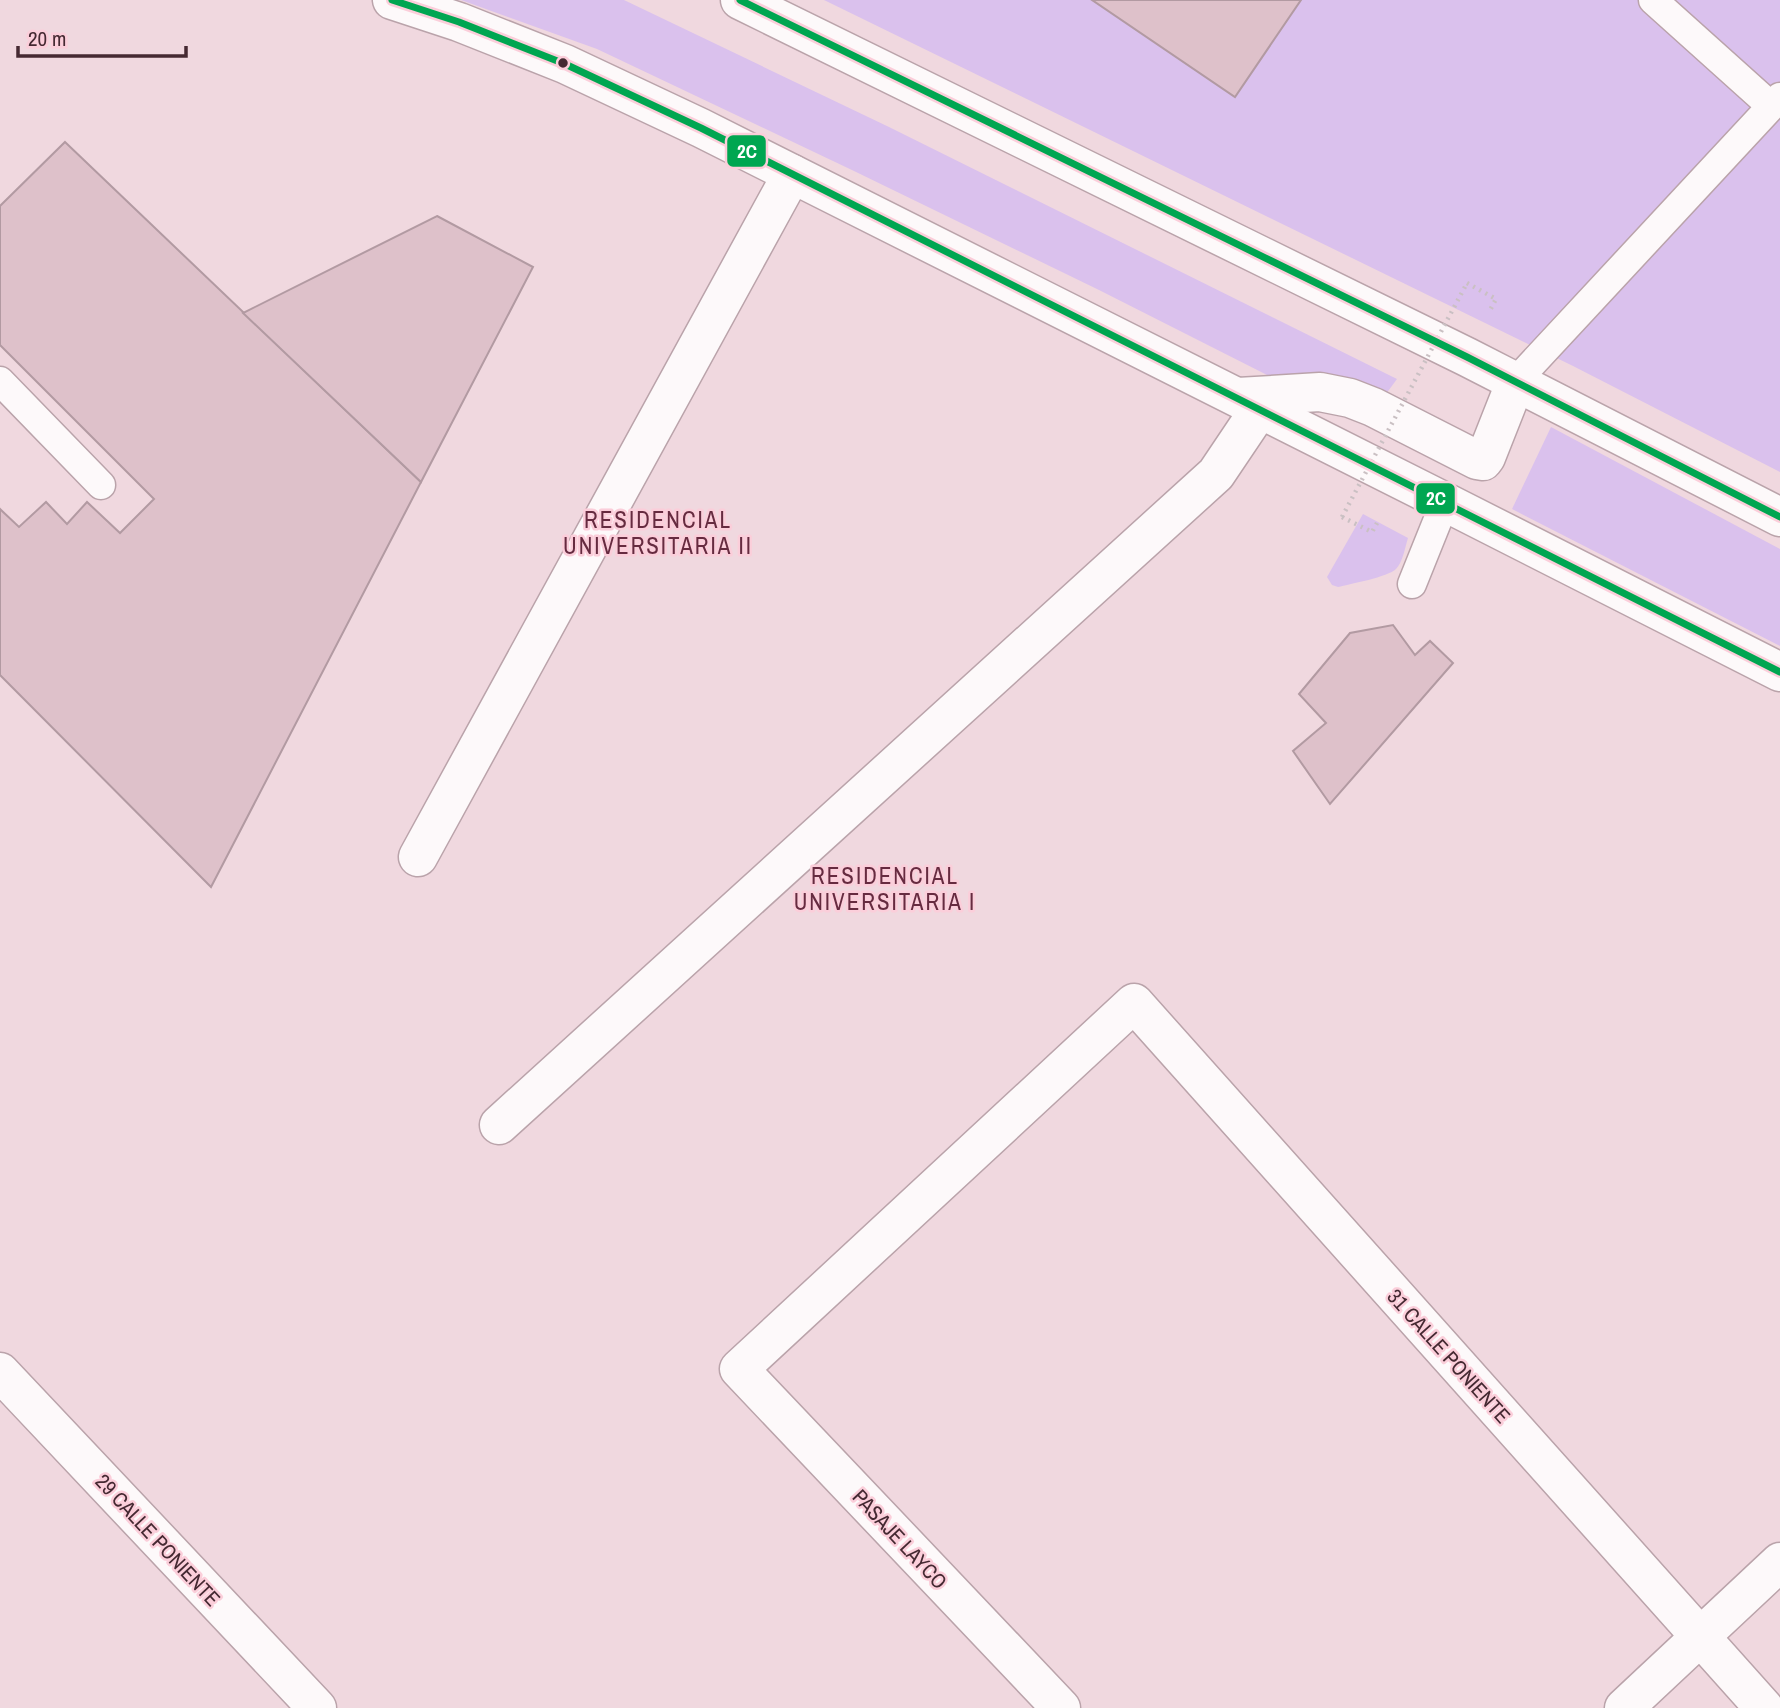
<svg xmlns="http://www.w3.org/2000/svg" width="1780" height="1708" viewBox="0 0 1780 1708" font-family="'Archivo Narrow',sans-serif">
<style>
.green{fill:#dac1ed}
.building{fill:#dec1ca;stroke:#b29aa2;stroke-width:2}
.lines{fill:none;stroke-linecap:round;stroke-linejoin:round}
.service-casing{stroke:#baa3aa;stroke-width:31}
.minor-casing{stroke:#baa3aa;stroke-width:41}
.tertiary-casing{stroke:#baa3aa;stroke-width:41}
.secondary-casing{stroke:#baa3aa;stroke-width:41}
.primary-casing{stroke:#baa3aa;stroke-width:41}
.path{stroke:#cac0c3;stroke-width:4.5;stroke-dasharray:2 5;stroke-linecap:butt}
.service{stroke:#fdf9fa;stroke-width:28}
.minor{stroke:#fdf9fa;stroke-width:38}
.tertiary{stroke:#fdf9fa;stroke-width:38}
.secondary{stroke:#fdf9fa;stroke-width:38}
.primary{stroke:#fdf9fa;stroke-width:38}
.path-bridge{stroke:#cac0c3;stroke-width:4.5;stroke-dasharray:2 5;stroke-linecap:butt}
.bus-1-casing{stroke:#fbceda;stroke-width:12}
.bus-1{stroke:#00a651;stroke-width:7}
.bus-dot{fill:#452932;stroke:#fbceda;stroke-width:2.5}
.labels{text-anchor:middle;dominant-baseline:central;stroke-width:5;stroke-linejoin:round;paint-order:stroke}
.street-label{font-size:21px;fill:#452932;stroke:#fbceda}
.neighbourhood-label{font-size:23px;letter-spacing:2px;fill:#662b40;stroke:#fbceda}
.line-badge{stroke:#fbceda;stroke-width:2.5}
.badge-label{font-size:19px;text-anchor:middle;font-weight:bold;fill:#fff}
</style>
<rect width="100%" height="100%" fill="#f0d8df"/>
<g class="green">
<polygon points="461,0 624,0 889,127 1397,379 1383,398 1273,378 1099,290 854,171 597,49"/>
<polygon points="824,0 1780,0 1780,472 1573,366"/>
<polygon points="1551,427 1780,549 1780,646 1512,509"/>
<path d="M1363,514l45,24c-3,9 -5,24 -12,31 -8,8 -46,15 -58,18l-6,-2 -5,-8z"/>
</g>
<g class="building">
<polygon points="1092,0 1301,0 1235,97"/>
<polygon points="65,142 421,482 211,887 0,675 0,509 19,527 46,502 67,524 87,502 120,533 154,499 0,345 0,206"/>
<polygon points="437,216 533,267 421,482 243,313"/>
<polygon points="1393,625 1415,655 1430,641 1453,663 1330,804 1293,751 1326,723 1299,694 1350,633"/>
</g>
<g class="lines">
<g class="service-casing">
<g id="service">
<polyline points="1653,0 1771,106"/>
<polyline points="0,381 101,485"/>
<polyline points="1516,381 1780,97"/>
<polyline points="1412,584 1445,502"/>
</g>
</g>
<g class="minor-casing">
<g id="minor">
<polyline points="418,857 792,174"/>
<polyline points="499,1125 1216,474 1259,410"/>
<polyline points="1061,1708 739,1369 1134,1003 1764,1708"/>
</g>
</g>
<g class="tertiary-casing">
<polyline id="tertiary" points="0,1372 317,1708"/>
</g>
<g class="secondary-casing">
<polyline id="secondary" points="1624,1708 1780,1562"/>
</g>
<g class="primary-casing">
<g id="primary">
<polyline points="392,0 459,22 565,64 701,128 1445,502 1780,672"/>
<polyline points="740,0 1467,357 1780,517"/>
<polyline points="1238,397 1320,392 1350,398 1373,407 1477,460 1483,461 1486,457 1516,381"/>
</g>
</g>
<g class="path">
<polyline points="1467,283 1496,299 1489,312"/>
<polyline points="1342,517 1372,532 1377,523"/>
</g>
<use href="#service" class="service"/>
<use href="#minor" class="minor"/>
<use href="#tertiary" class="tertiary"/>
<use href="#secondary" class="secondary"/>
<use href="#primary" class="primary"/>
<polyline class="path-bridge" points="1342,517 1467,283"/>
<g class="bus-1-casing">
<g id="bus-1">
<polyline points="392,0 459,22 565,64 701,128 1780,672"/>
<polyline points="740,0 1467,357 1780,517"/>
</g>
</g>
<use href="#bus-1" class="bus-1"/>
</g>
<circle class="bus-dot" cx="563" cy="63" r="6"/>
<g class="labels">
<g class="street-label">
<text transform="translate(1449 1356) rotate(48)">31 CALLE PONIENTE</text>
<text transform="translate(900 1539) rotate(47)">PASAJE LAYCO</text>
<text transform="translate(158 1540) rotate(47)">29 CALLE PONIENTE</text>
</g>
<g class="neighbourhood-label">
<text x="658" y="519">RESIDENCIAL<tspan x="658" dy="26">UNIVERSITARIA II</tspan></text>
<text x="885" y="875">RESIDENCIAL<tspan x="885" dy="26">UNIVERSITARIA I</tspan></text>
</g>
</g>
<g class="line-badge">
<rect x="726" y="134" width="41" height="34" rx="7" fill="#00a651"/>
<rect x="1415" y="482" width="41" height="33" rx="7" fill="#00a651"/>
</g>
<g class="badge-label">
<text x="747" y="158">2C</text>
<text x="1436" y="505">2C</text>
</g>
<path d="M18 46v10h168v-10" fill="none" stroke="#452932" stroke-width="3.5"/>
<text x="28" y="46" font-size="21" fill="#452932" stroke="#fbceda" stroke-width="5" paint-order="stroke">20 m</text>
</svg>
